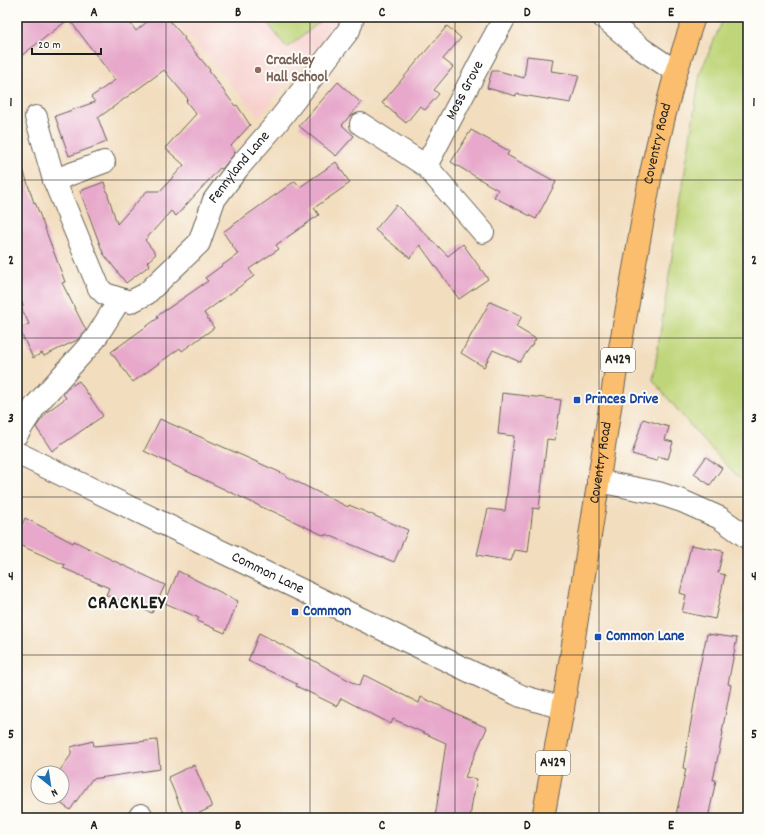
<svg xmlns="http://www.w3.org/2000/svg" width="765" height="835" viewBox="0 0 765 835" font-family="Dekko,sans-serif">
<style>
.built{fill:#f7d0ce}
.green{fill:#bfd579;stroke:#6e784a}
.building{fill:#e7a8cb}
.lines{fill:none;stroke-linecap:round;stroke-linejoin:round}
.minor-casing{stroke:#676055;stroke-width:24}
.major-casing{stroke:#676055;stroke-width:24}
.minor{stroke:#fff;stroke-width:22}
.major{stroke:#fbbd6e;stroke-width:22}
.grid{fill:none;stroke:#1c1c1c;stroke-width:1;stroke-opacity:0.55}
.education-dot{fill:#8d6e63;stroke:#fdfcf7;stroke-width:1.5}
.transit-dot{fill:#1a4fb4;stroke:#fdfcf7;stroke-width:1.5}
.labels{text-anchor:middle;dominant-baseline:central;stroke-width:4;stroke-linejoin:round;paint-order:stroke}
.shield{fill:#fdfcf7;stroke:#605f5e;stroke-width:1}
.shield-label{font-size:14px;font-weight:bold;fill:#1c1c1c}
.education-label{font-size:15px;font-weight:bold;fill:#785e54;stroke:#fdfcf7;text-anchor:start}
.street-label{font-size:15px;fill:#1c1c1c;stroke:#fdfcf7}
.transit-label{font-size:15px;font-weight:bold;fill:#164399;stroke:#fdfcf7;text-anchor:start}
.district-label{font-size:19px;font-weight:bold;letter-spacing:1px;fill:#1c1c1c;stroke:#fdfcf7}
.neatline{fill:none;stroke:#1c1c1c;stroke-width:1.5}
.grid-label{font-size:13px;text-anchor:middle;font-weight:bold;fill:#1c1c1c}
</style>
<rect width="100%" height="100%" fill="#fdfcf7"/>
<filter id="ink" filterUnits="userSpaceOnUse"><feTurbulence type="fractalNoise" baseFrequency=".025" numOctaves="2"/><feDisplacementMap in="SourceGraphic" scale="8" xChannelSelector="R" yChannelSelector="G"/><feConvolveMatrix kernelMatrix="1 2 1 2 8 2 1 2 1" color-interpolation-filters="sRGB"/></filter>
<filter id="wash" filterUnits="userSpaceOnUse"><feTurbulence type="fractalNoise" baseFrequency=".012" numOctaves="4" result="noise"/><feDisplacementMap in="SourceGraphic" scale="16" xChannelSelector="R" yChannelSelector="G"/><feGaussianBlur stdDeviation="0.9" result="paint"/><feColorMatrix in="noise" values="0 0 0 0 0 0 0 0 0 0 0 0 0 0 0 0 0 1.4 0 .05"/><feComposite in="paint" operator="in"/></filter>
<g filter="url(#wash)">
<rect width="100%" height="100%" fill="#f2ddbe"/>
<polygon class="built" points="172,17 340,17 339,23 259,116"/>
<g class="green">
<polygon points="263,17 326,17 287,48"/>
<path d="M724,17h24v469c-35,-32 -65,-69 -95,-106l47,-307z"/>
</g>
<g id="blocks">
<g class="building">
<polygon points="17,17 126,17 136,31 153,17 166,17 185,38 184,39 210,70 209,71 235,106 237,105 250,125 231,146 235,153 222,169 220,168 176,216 171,211 145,240 156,254 147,262 150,265 126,283 103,253 80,191 104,182 117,224 147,191 160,191 184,165 165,148 196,114 186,101 188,99 164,70 98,118 107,142 69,156 55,116 95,102 91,97 115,80 69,19 17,59"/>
<polygon points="447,26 461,38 443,59 453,67 434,90 439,94 425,110 420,106 406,123 382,103"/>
<polygon points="527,56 553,59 551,71 579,75 571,103 516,94 516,96 487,88 492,71 499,71 524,78"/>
<polygon points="338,82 361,103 342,125 354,136 336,156 299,126"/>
<polygon points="471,130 509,151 507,155 556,182 536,219 494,197 498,190 451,162"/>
<polygon points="336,162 350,183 314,208 319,215 276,245 279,249 249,269 254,276 204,313 214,328 182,351 180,348 133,382 111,352 158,318 157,316 208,281 205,278 238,254 223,232 295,181 300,187"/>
<polygon points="21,163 34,203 35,202 65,282 62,283 86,330 77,340 44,356 42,353 33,358 19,329 29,324 21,307 23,306 17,289 17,164"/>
<polygon points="396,205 448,256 463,244 488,279 459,299 420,245 410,258 375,230"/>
<polygon points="490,302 522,316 516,327 536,339 520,362 493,350 484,367 461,353"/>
<polygon points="79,381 103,416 52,451 36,427 48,411 66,398 63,394 68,388"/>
<polygon points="502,393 561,400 555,440 547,439 539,509 533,508 528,552 515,550 511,561 477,555 488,509 505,511 514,436 498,434"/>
<polygon points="160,419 286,475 285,476 348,507 349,505 408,530 394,562 326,534 325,536 270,510 270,511 144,451"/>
<polygon points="643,419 669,427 665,440 673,442 668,459 658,456 656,461 632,454"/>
<polygon points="706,457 722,468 710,485 694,474"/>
<polygon points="25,518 73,543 74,541 110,559 165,585 152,613 106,595 109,588 63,568 65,565 17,544 17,536"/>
<polygon points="691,545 723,551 718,573 725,575 715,619 682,612 686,595 680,593"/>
<polygon points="178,571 238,601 225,633 197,621 199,618 165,603"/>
<polygon points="259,633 309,659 309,658 359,686 364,675 419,703 421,697 487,728 465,777 477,779 472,803 470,818 435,818 446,743 393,719 391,724 341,698 337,706 296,686 297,684 248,661"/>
<polygon points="707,634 737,638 728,684 731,685 722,732 723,732 713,780 716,780 708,818 695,818 676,815 686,769 683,768 699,675 698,675"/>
<polygon points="157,740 160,769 92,779 70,810 52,797 62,797 62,773 58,773 71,755 71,747 93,741 94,746"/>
<polygon points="194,765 212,807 189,818 185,818 168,777"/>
</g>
</g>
</g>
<g filter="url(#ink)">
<use href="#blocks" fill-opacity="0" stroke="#676055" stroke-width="1"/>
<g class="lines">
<g class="minor-casing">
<g id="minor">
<polyline points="603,17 642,49 676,72"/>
<polyline points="36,117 54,180 99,288 105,294 120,299"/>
<polyline points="361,124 426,166 483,232"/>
<path id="s1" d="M426,166l56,-107 23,-42"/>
<polyline points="54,180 104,162"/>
<path id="s2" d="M17,434l18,-28 60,-67 25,-40 10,3 16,-8 53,-51 15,-43 24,-32 38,-44 73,-94 4,-13"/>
<path id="s3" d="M17,453l504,243 42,12"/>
<polyline points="598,481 658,493 682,501 720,518 748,538"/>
<polyline points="139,818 141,815"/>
</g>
</g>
<g class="major-casing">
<g id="major">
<path id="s4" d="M543,818l20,-110 52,-332 36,-203 13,-56 12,-45 18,-55"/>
</g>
</g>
<use href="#minor" class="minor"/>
<use href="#major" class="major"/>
</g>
</g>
<path class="grid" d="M166,17v801M310,17v801M455,17v801M599,17v801M17,180h731M17,338h731M17,497h731M17,655h731"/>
<circle class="education-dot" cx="258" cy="70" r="4"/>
<g class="transit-dot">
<rect x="573" y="396" width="8" height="8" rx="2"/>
<rect x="291" y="608" width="8" height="8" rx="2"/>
<rect x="594" y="633" width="8" height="8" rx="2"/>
</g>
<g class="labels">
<g class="shield">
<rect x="601" y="348" width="34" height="24" rx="3"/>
<rect x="536" y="751" width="34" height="24" rx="3"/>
</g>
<g class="shield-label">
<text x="618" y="360">A429</text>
<text x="553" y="763">A429</text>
</g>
<g class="education-label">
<text x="266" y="61">Crackley<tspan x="266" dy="17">Hall School</tspan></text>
</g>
<g class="street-label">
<text stroke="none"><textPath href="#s1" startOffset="85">Moss Grove</textPath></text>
<text stroke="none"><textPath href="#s4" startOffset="684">Coventry Road</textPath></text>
<text stroke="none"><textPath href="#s2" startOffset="359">Fennyland Lane</textPath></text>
<text stroke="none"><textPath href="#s4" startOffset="360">Coventry Road</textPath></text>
<text stroke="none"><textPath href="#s3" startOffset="278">Common Lane</textPath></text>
</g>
<g class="transit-label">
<text x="585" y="400">Princes Drive</text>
<text x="303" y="612">Common</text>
<text x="606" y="637">Common Lane</text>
</g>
<g class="district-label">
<text x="127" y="604">CRACKLEY</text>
</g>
</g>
<rect width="765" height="835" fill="none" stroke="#fdfcf7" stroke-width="44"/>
<g transform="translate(50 785) rotate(150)"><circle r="19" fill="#fdfcf7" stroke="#a3a29f"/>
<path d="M0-3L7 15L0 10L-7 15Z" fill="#1f6fb2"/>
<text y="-6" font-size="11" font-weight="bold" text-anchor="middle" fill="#1c1c1c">N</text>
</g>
<path d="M32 48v6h69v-6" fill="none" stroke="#1c1c1c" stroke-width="2"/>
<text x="38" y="48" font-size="12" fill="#1c1c1c" stroke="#fdfcf7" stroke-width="3" paint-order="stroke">20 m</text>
<rect x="22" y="22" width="721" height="791" class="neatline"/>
<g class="grid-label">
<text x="94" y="16">A</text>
<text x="238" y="16">B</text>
<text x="382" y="16">C</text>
<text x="527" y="16">D</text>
<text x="671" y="16">E</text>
<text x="11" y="106">1</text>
<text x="754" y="106">1</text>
<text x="11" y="264">2</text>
<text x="754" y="264">2</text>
<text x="11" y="422">3</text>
<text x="754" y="422">3</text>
<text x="11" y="580">4</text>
<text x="754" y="580">4</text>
<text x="11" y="738">5</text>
<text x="754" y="738">5</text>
<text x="94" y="829">A</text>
<text x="238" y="829">B</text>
<text x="382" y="829">C</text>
<text x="527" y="829">D</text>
<text x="671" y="829">E</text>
</g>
</svg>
